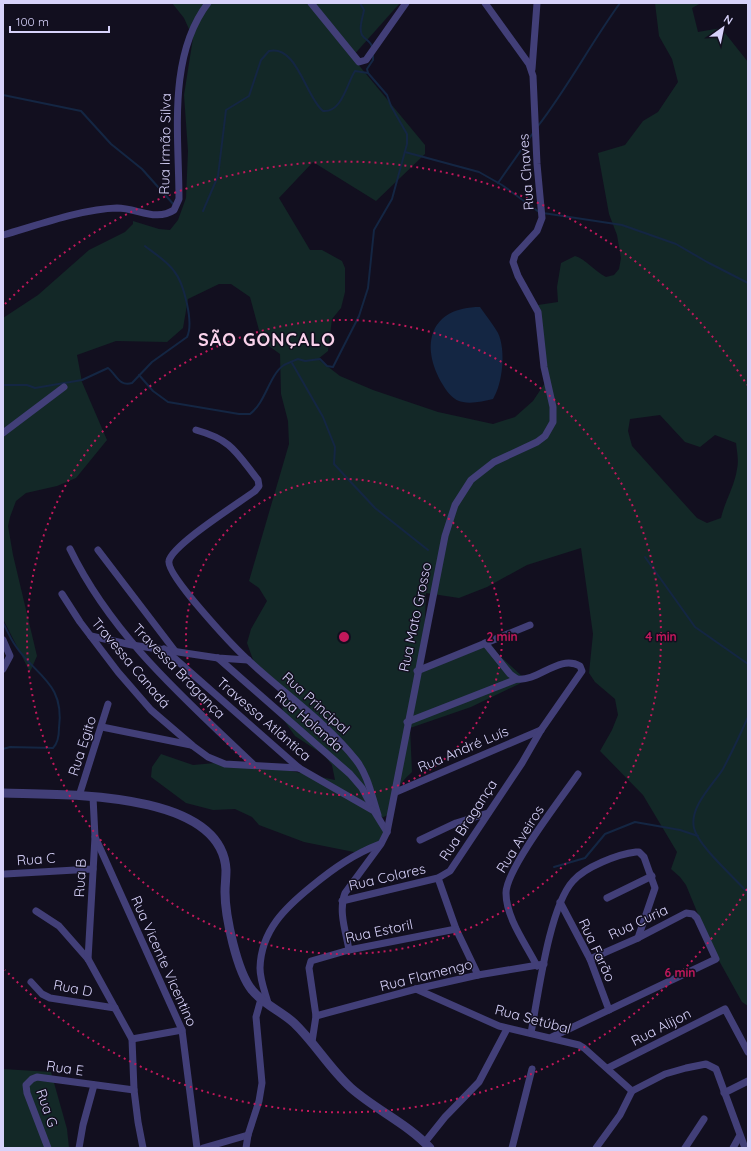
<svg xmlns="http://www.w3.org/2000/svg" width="751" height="1151" viewBox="0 0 751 1151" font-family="Quicksand,sans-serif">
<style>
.green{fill:#132827;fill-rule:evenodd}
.water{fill:#142643}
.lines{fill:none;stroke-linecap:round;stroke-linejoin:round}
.stream{stroke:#142643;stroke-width:2}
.minor{stroke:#423f78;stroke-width:7}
.tertiary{stroke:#423f78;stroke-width:9}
.ring{fill:none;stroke:#c2185b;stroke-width:2;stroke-dasharray:2 4}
.labels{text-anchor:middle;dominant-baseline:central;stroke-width:3;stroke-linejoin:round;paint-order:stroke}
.street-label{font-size:14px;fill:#d7d2fa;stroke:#120f1f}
.district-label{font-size:18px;font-weight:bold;letter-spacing:1px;fill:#fad3eb;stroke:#120f1f}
.centre{fill:#c2185b;stroke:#120f1f;stroke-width:2}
.ring-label{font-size:12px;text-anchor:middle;font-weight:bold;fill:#c2185b;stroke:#120f1f;stroke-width:3;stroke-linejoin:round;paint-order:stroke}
</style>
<rect width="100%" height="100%" fill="#120f1f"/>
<g class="green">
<path d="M172,3h228l-48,54 73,88v9l-49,47 -63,-39 -34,36 31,52h12l20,11 3,7v24l-4,16 -9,11 -4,32 -10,8 22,17 33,14 65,22 55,12 22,-7 18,-16 12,-18 -7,-78 20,-3 -1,-15 4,-24 14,-7c11,3 19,15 31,21l8,-2 5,-6 2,-11 -4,-23 -8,-21 -11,-61 27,-8 18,-24 15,-9 20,-30 -6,-23 -13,-23 -4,-33h46l-9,5 6,24 23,-4 27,34v944l-6,-4 -30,-54 -26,-63 -6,-8 -9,-8 6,-17 -34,-57 -43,-44 12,-21 6,-15 -3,-16 -20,-17 -6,-9 4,-39 -12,-86 -54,17 -40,22 -28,11 -33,-5 -3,79 64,-33 12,16 26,24 -6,5 -48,23 -61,21 2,44c-3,3 -8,7 -11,12 -6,10 -1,28 -20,34l4,12 -6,12 -20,11 -55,-11 -45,-17 -7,-8 -17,-8 -22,1 -27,-7 -35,-26 1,-10 9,-13 32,11 33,-3 36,3 73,15 -3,-15 -8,-10 -29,-19 -12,-17 -1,-25 -26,-26 -9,-25 4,-14 16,-28 -8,-13 -10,-7 40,-137 -1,-23 -7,-27 -1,-40 -18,-13 -12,-44 -19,-13h-12l-31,15 -5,29 -16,14 -51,-1 -39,14 5,27 25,58 -31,38 -19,8 -31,7 -10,8 -6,16 -2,9 5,29 24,101 -7,16 -27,-53v-301l35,-23 51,-45 36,-18 8,-8v-3l26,8 11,1 8,-10 8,-22 2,-47 -4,-56 9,-57 -9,-20zM660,415l25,27 15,5 15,-12 21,8c1,9 3,18 1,26 -2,16 -12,32 -16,49l-14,5 -10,-5 -65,-72 -4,-15 2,-12z"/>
<polygon points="3,1069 51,1072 67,1129 69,1148 3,1148"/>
</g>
<path class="water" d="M480,307c6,9 13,17 18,26 8,17 5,50 -5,66 -9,2 -21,5 -30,3 -9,-1 -16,-10 -20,-17 -24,-40 -13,-78 37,-78z"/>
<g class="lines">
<g class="stream">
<path d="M360,3l4,7c-1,7 -6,18 -2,25 3,5 9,6 10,12"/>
<polyline points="368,73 367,69 373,60 373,56"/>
<polyline points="3,95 81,111 111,144 142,169 175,206"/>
<path d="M538,126c30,-39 53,-83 82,-123"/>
<polyline points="405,152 479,172 502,185 539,212"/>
<polyline points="498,183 533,133"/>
<polyline points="543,213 622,225 676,244 707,262 748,283"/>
<polyline points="292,363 323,417 335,447 334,464 375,508 428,550"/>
<path d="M139,375l14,16 15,11 71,12h11c16,-12 19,-39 34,-49 4,-2 9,-4 14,-6l7,2 15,-2 7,7 6,1 26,-51 9,-28 6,-58 18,-31 15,-55v-10l-16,-28 -4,-11 -19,-22 -13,-2c-8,12 -13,42 -32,40 -17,-13 -26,-67 -54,-60l-8,9 -12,36 -23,14 -8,66 -15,35"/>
<path d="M3,385h24l8,3 47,-8 26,-12c8,6 11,19 24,15l20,-21 35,-25c7,-14 -3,-54 -13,-66 -7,-10 -19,-17 -29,-25"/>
<polyline points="645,557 695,627 748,664"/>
<path d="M3,623c4,7 7,15 12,22 20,31 50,37 44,83 0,7 -1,15 -6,20l-43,-1 -7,2"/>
<path d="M748,717c-8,18 -16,35 -25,52 -10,16 -34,38 -29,59 4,18 41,50 54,65"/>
<polyline points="554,867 585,858 605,834 635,822 680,830 698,836"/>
</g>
<g class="minor">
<polyline points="311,3 359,62 366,60 406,3"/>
<polyline points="532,69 537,3"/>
<path d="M3,235c35,-10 79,-26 114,-27 20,0 39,14 57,2l5,-11c0,-63 -12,-142 29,-196"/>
<path d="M196,430c36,10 40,22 62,50l1,6 -4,5c-16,12 -83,54 -86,70 -3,14 65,86 78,98 36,34 78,62 109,101 12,15 16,37 22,55"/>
<polyline points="3,433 64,387"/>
<path d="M70,549c42,87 115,150 184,216"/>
<polyline points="98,550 175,651"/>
<polyline points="62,594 80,622 118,672 151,710 193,746 208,757 225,764 299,768"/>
<polyline points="91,636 132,645 218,658 248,660"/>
<polyline points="3,640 10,656 3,669"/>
<polyline points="164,649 299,768 374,811 387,832"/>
<polyline points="218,658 350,774 362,788 370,803"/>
<polyline points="417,671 530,625"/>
<polyline points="407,722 517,679"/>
<polyline points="102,727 191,745"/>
<polyline points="396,792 541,730"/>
<polyline points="79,796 108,704"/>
<polyline points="95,837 182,1030 197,1148"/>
<polyline points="420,840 456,823 488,813"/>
<polyline points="5,874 93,869"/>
<polyline points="438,878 456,929 478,975"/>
<polyline points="607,898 652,876"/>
<path d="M342,901l96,-23 12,-7 72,-108 19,-33 41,-59 -2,-5c-21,-12 -42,16 -63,13l-7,-5 -25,-31"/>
<polyline points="560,902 590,959 609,1010"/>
<polyline points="36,911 59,926 88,959 132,1039 134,1090 138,1122 143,1148"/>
<path d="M349,950c-3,-18 -11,-39 -4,-57l36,-49 6,-12 58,-296 10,-31 16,-25 23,-18 43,-20 8,-6 8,-14v-15l-9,-40 -6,-55 -20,-36 -5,-14 2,-7 22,-24 5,-13 -5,-54 -4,-88 -4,-12 -44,-61"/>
<polyline points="88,959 95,837 93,797"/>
<path d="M537,966c-11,-22 -31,-48 -31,-73 0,-24 56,-96 72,-119"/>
<polyline points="31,982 42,994 50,998 115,1008"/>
<polyline points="416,989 499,1026 579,1045 584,1048 632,1091"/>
<path d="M268,1003c-3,-11 -8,-23 -8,-35 1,-38 26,-61 52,-82 22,-18 42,-32 68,-42"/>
<polyline points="316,1016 416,989 478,975 544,964"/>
<path d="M531,1033c7,-36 18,-126 42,-152 12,-14 45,-27 63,-29h3l5,5 11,31 -17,50"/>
<polyline points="552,1037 716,959 697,918 693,914 686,913 638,938 590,959"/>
<polyline points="132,1039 182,1030"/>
<polyline points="312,1042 316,1016 309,968 311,961 349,950 456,929"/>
<polyline points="608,1068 725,1009 748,1052"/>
<polyline points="724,1093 748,1081"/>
<polyline points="425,1142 445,1117 479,1082 507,1029"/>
<polyline points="48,1148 27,1093 26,1085 32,1079 37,1077 134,1090"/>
<polyline points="79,1148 83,1125 94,1085"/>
<polyline points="203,1148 248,1135"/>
<polyline points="246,1148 248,1135 259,1101 262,1083 256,1017 261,999"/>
<polyline points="512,1148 532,1069"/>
<polyline points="596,1148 620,1115 632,1091 665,1074 686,1068 706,1064 716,1069 745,1148"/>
<polyline points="685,1148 704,1119"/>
<polyline points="733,1148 739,1137"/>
</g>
<path class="tertiary" d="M3,793c56,2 219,-4 223,77 0,8 -1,15 -1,22 0,24 12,80 27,98 11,14 29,21 42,33 21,20 35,45 57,65 25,22 57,36 79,60"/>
</g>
<g class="ring">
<circle cx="344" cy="637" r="158"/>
<circle cx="344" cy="637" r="317"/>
<path d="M747 889A475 475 0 0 1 5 970M5 304A475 475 0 0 1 747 385"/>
</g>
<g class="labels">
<g class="street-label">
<text transform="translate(165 144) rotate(-89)">Rua Irmão Silva</text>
<text transform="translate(526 172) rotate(-94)">Rua Chaves</text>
<text transform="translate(415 617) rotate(-78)">Rua Mato Grosso</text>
<text transform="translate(131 663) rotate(50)">Travessa Canadá</text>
<text transform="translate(179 671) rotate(46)">Travessa Bragança</text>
<text transform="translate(316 703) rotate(42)">Rua Principal</text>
<text transform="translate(264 719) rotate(41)">Travessa Atlântica</text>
<text transform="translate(309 721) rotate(41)">Rua Holanda</text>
<text transform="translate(82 746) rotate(-72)">Rua Egito</text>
<text transform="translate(463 749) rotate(-23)">Rua André Luís</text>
<text transform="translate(468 820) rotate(-57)">Rua Bragança</text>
<text transform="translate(520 839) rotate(-58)">Rua Aveiros</text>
<text transform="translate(36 859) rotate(-4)">Rua C</text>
<text transform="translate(387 877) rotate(-13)">Rua Colares</text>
<text transform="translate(80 878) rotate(-87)">Rua B</text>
<text transform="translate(638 922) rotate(-25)">Rua Curia</text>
<text transform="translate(379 931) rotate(-12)">Rua Estoril</text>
<text transform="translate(597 950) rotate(65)">Rua Farão</text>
<text transform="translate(164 961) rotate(66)">Rua Vicente Vicentino</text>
<text transform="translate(426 975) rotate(-14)">Rua Flamengo</text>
<text transform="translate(73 988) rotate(11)">Rua D</text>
<text transform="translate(533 1019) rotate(15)">Rua Setúbal</text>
<text transform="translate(661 1027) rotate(-27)">Rua Alijon</text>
<text transform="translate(65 1068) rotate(8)">Rua E</text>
<text transform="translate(47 1108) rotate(71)">Rua G</text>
</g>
<g class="district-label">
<text x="267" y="339">SÃO GONÇALO</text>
</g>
</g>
<circle cx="344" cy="637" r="6" class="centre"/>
<g class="ring-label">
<text x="502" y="641">2 min</text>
<text x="661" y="641">4 min</text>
<text x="680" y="977">6 min</text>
</g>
<rect width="751" height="1151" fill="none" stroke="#d7d2fa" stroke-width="8"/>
<g transform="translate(723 28) rotate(33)" stroke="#120f1f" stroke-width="3" paint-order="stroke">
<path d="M0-3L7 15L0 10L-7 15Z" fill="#d7d2fa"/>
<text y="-6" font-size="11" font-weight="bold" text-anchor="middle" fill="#d7d2fa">N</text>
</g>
<path d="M10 26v6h99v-6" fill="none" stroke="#d7d2fa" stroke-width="2"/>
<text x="16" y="26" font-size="12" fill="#d7d2fa" stroke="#120f1f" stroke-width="3" paint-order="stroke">100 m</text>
</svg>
